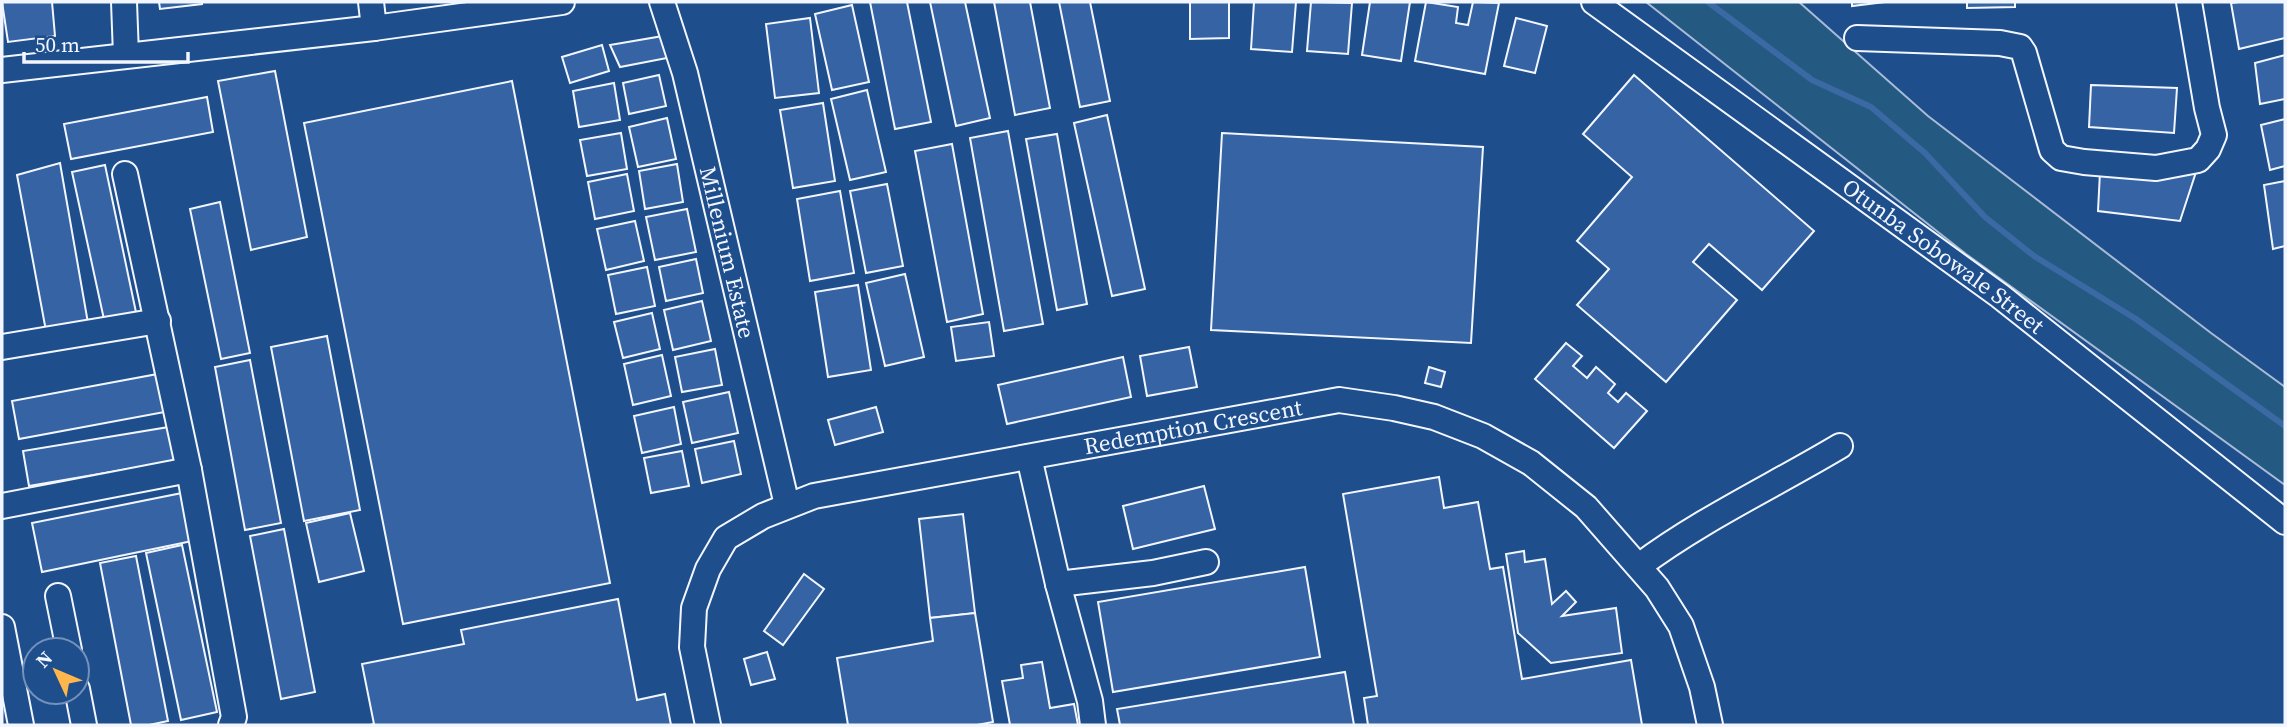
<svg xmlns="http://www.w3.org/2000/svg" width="2287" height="727" viewBox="0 0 2287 727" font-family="'Source Serif 4',serif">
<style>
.green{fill:#245a82;stroke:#a8bbd7;stroke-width:2}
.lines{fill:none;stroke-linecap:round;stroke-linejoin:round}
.stream{stroke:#3b69a3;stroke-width:6}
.building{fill:#3563a3;stroke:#f2f6ff;stroke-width:2}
.minor-casing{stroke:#f2f6ff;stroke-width:28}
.minor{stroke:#1f4e8c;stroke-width:24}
.labels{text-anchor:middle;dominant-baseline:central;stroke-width:5;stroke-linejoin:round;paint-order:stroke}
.street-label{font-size:23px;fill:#f2f6ff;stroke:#1f4e8c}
</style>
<rect width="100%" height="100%" fill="#1f4e8c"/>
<polygon class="green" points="1646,2 1799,2 1928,116 2211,333 2285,387 2285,485 1966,254"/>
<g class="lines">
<polyline class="stream" points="1708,2 1812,80 1871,107 1925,153 1985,217 2034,256 2136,319 2285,426"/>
</g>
<g class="building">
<polygon points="2,2 52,2 55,36 8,42"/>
<polygon points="159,2 202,2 202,4 160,9"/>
<polygon points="870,2 907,2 931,122 895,129"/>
<polygon points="930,2 965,2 990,118 956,126"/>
<polygon points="994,2 1030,2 1050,108 1015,115"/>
<polygon points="1059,2 1090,2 1110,101 1080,107"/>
<polygon points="1190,2 1229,2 1229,38 1190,39"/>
<polygon points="1254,2 1296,2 1292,52 1251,49"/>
<polygon points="1311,2 1352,3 1348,54 1307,51"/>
<polygon points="1370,2 1410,2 1401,61 1362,55"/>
<polygon points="1426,2 1458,7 1456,23 1468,25 1473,2 1499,3 1485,74 1415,61"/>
<polygon points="1852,2 1885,2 1852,6"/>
<polygon points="1967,2 2015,2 2015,7 1967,8"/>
<polygon points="2239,2 2285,2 2285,38 2239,49 2231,3"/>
<polygon points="852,5 869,82 832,90 815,14"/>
<polygon points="810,18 819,93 775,98 766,24"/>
<polygon points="1516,18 1547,26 1535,73 1504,66"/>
<polygon points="663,36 667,58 620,67 610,45"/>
<polygon points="602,45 609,71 570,83 562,57"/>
<polygon points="2285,55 2285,99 2260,104 2255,63"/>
<polygon points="275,71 307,237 251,250 218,81"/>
<polygon points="659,75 666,106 629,114 623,83"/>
<polygon points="1634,75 1814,231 1762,290 1709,244 1693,262 1737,300 1666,382 1577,305 1609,269 1577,241 1632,177 1583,134"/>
<polygon points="512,81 610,583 403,624 304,123"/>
<polygon points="614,83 620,120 579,127 573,91"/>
<polygon points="2091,85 2177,88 2174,133 2089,127"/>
<polygon points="867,90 886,172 850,180 831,99"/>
<polygon points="207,97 213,132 71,159 64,124"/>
<polygon points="823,103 835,181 793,188 780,110"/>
<polygon points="1107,115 1145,289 1112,296 1074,123"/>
<polygon points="667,118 676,159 638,167 629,127"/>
<polygon points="2285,119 2285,166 2270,170 2261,125"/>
<polygon points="1008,131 1043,324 1004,331 970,138"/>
<polygon points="621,133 627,169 587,176 580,140"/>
<polygon points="1222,133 1483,147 1471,343 1211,330"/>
<polygon points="1057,134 1087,304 1057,310 1026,139"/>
<polygon points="952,144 983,314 947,322 915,151"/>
<polygon points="60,163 88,323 46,331 17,175"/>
<polygon points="677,164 683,202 645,209 639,171"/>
<polygon points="105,165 137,317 105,324 72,172"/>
<polygon points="2100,172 2196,172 2180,221 2098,211"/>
<polygon points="627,174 634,211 595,219 588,182"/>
<polygon points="2285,181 2285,246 2273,249 2264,185"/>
<polygon points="887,184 903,266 866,273 850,191"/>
<polygon points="840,191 854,273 810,281 797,199"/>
<polygon points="220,202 250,353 221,359 190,209"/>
<polygon points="687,209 696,252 655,260 646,217"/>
<polygon points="635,221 644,261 606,270 597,229"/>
<polygon points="696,259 703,293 666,301 659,267"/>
<polygon points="647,267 655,306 616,314 608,275"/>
<polygon points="905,274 924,357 885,366 866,283"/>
<polygon points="858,285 871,370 828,377 815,292"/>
<polygon points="702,301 711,341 673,350 664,310"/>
<polygon points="652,313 660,349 623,358 614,322"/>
<polygon points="989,322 994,356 956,361 951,327"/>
<polygon points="327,336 360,510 304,521 271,347"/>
<polygon points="1566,343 1582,356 1573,366 1587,378 1596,367 1615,384 1608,393 1618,402 1626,393 1647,411 1614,448 1535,379"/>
<polygon points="1189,347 1197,387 1147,396 1140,356"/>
<polygon points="715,349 722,385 682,392 675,357"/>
<polygon points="662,355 671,396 633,405 624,364"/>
<polygon points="1123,357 1131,397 1007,424 998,385"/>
<polygon points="250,360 281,523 245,530 215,367"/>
<polygon points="1429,367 1445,372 1441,387 1425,383"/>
<polygon points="163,373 170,411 19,439 12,401"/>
<polygon points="729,392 738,433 692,443 683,402"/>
<polygon points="674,407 681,444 642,453 634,416"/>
<polygon points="876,407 883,432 835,445 828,420"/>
<polygon points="175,426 181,460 29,486 23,451"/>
<polygon points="734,441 741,474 702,483 695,449"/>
<polygon points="682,451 689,486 651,493 644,458"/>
<polygon points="1439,477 1444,508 1478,502 1490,569 1503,567 1522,679 1631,660 1642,725 1368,725 1364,698 1377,696 1343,494"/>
<polygon points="1204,486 1215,529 1133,549 1123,506"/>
<polygon points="187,492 197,540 42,572 32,523"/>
<polygon points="350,513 364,571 319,582 306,523"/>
<polygon points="963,514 975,613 930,618 919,519"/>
<polygon points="284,529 315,692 281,699 250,536"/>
<polygon points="182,545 217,712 181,720 146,553"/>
<polygon points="1524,551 1525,562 1545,559 1552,604 1566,591 1576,602 1562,616 1616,608 1622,653 1551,663 1518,633 1506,554"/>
<polygon points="136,556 168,721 149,725 131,725 100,563"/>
<polygon points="1305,567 1320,657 1113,692 1098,602"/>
<polygon points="804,574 824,589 783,645 764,631"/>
<polygon points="618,599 637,700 665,694 671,725 370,725 374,724 362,664 464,644 461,630"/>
<polygon points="975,613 993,722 977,725 848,725 837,658 933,641 930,618"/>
<polygon points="767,652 775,679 751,685 744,659"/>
<polygon points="1042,662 1050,708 1074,704 1078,725 1010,725 1002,681 1023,678 1021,665"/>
<polygon points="1345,672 1354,725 1120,725 1117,709"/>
</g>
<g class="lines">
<g class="minor-casing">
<g id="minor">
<polyline points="124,2 126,55"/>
<polyline points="371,2 374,28"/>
<path id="s1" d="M662,2l23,71 102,432"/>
<path id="s2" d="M1594,2l406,294 285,226"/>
<polyline points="1857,38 2000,43 2020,47 2024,53 2052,150 2061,158 2084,162 2156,168 2198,160 2208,149 2214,135 2207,108 2189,2"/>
<polyline points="2,70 374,28 562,2"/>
<polyline points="125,174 189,470 234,717 231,725"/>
<polyline points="2,347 158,321"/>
<polyline points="1029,457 1058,584 1090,701 1093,725"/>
<polyline points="2,506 189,470"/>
<path d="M1639,566c63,-47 134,-80 201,-120"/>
<polyline points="1058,584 1153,573 1206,562"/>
<polyline points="58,596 69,650"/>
<polyline points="2,627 21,725"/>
<polyline points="77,689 84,725"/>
<path id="s3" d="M708,725l-16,-78 2,-39 14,-39 18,-31 37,-22 51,-20 525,-96 55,8 40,9 49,19 48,27 55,44 71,81 24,38 21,61 8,38"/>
</g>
</g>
<use href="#minor" class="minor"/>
</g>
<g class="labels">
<g class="street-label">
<text stroke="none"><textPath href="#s1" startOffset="259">Millenium Estate</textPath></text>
<text stroke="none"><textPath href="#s2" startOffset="432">Otunba Sobowale Street</textPath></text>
<text stroke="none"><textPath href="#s3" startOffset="679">Redemption Crescent</textPath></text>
</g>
</g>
<rect width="2287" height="727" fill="none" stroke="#f2f6ff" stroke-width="7"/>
<g transform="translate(56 671) rotate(314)"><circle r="33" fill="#1f4e8c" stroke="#7391ba" stroke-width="2"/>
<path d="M0-5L12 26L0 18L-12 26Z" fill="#ffb74d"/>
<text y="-10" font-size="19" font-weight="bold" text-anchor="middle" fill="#f2f6ff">N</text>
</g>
<path d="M24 52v10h164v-10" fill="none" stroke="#f2f6ff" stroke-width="3.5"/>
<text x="35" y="52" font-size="21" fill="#f2f6ff" stroke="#1f4e8c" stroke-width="5" paint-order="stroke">50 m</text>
</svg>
